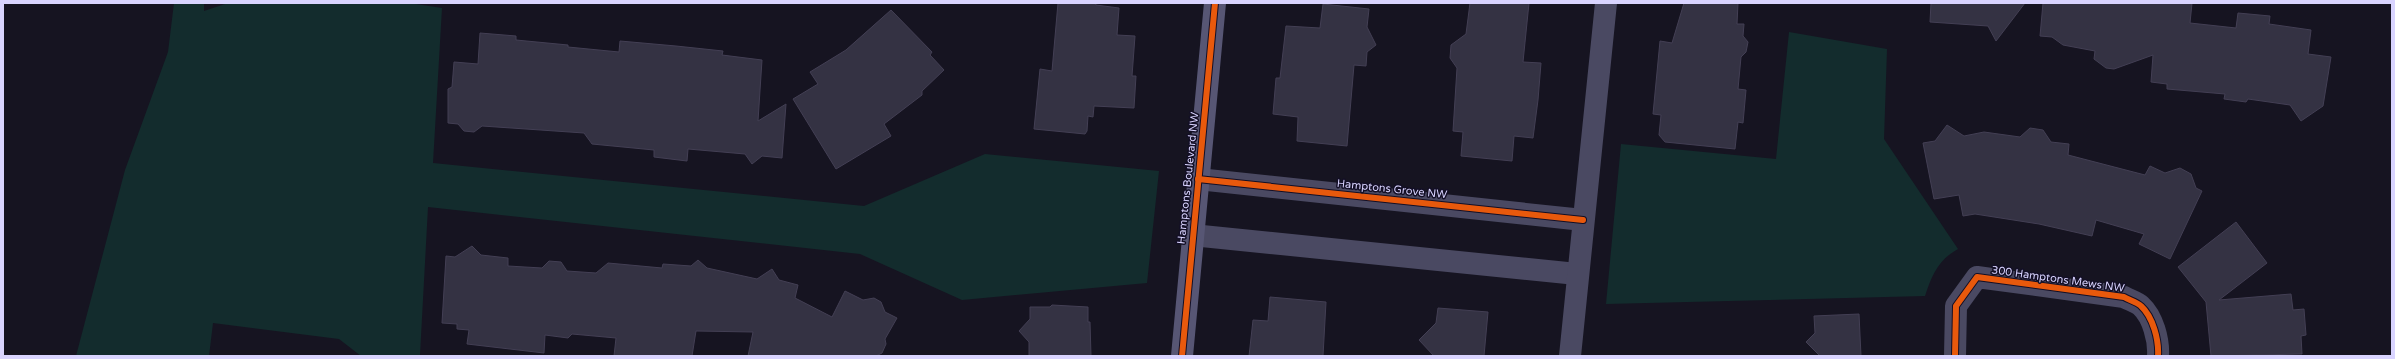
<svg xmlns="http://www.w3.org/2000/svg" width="2395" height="359" viewBox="0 0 2395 359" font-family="'Varela Round',sans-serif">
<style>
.green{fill:#132c2d}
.building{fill:#343243;stroke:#433f54}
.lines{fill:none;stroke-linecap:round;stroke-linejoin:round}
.street{stroke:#4a4962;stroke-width:22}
.secondary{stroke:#575674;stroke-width:22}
.cycleway-casing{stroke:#130f26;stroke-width:8}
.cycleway{stroke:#e8590c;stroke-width:6}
.labels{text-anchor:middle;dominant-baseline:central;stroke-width:3;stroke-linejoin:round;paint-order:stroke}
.street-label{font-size:11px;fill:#d9d4ff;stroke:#130f26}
</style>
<rect width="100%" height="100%" fill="#161421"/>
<g class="green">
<polygon points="174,3 204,3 204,11 228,3 409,3 442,8 433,163 864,206 985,154 1159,171 1147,283 962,300 860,254 428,207 420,355 361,356 339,339 213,323 209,356 76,356 125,170 168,52"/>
<path d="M1789,32l98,17 -3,90 74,110c-20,11 -26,26 -33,47l-319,8 15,-160 155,15z"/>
</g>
<g class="building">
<polygon points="1058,3 1095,3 1096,5 1119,8 1117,35 1135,36 1132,76 1136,76 1134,108 1094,106 1093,117 1088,116 1087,131 1085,134 1034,129 1040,69 1052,71"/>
<polygon points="1470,3 1529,3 1523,62 1541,63 1538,100 1533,138 1514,136 1512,161 1461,156 1463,132 1453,131 1457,68 1450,58 1451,45 1466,34"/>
<polygon points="1684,3 1738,3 1737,24 1744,24 1743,36 1748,42 1746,52 1741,57 1738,89 1746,90 1743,123 1738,122 1735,149 1665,142 1659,135 1661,115 1653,114 1660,41 1672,43"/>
<polygon points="1931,3 2025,3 1996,41 1988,26 1930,22"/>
<polygon points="2043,3 2192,3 2190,23 2236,28 2238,13 2270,16 2269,24 2311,30 2308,54 2331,57 2323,106 2301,121 2290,105 2248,99 2246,102 2224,99 2225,94 2167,89 2167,84 2151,82 2153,55 2114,69 2106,68 2094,59 2095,51 2063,45 2052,37 2040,36"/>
<polygon points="1323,4 1369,9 1367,27 1376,45 1367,52 1366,66 1354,65 1347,146 1297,141 1298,117 1273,114 1276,78 1280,78 1286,26 1320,28"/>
<polygon points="891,10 932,52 930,55 944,70 922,91 922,95 884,124 891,136 836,169 793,99 818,84 810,72 846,50"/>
<polygon points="480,33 516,36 516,40 568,45 568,47 619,52 620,41 676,46 723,51 722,55 762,60 758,121 786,104 782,158 762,156 752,164 745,154 688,149 687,161 654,157 654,150 592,144 584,133 482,126 474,132 464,131 458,124 448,123 448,89 452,87 454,62 478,64"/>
<polygon points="1947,125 1964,136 1984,132 2020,137 2030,128 2043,130 2051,142 2069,144 2068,155 2145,175 2150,166 2165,173 2180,168 2191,174 2196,188 2202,191 2170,259 2139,244 2144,234 2096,220 2092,236 2039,224 1975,214 1963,216 1959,195 1934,199 1923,143 1935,141"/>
<polygon points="2236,222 2267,263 2219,300 2291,294 2293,310 2304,309 2306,335 2301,336 2302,354 2211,356 2206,302 2178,267"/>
<polygon points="472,246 481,255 508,258 508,266 542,268 549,261 561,262 567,271 596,273 608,263 662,268 663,264 691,266 698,260 707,268 757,279 772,269 779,280 798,285 795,298 832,317 845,291 863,300 874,298 881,302 885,312 897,318 885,339 886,344 882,353 876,356 748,356 753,332 696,331 692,356 614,356 616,338 572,334 568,338 545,335 544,353 467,344 469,330 457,329 457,324 442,323 446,256 455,257"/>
<polygon points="1270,297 1326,302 1323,356 1249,356 1253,320 1268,321"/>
<polygon points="1052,305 1088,307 1088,322 1090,322 1091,356 1029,356 1029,342 1019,331 1030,319 1030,307 1050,307"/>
<polygon points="1438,308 1488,312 1484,356 1434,356 1419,340 1436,323"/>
<polygon points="1859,314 1861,356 1820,356 1806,342 1815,333 1814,316"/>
</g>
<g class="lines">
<g class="street">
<polyline points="1198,179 1583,220"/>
<polyline points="1192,235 1577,274"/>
<polyline points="1570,356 1606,3"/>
<path d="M1955,356l1,-50 21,-29 147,20c5,3 13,5 17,9 12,11 18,34 17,50"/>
</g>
<polyline class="secondary" points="1182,356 1215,3"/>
<g class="cycleway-casing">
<g id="cycleway">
<polyline points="1198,179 1583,220"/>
<polyline points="1182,356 1215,3"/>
<path d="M1955,356l1,-50 21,-29 147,20c5,3 13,5 17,9 12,11 18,34 17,50"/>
</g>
</g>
<use href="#cycleway" class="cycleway"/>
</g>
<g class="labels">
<g class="street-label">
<text transform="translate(1188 178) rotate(-84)">Hamptons Boulevard NW</text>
<text transform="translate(1392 189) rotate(6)">Hamptons Grove NW</text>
<text transform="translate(2058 279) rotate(8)">300 Hamptons Mews NW</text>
</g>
</g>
<rect width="2395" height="359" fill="none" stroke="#d9d4ff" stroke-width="8"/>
</svg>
